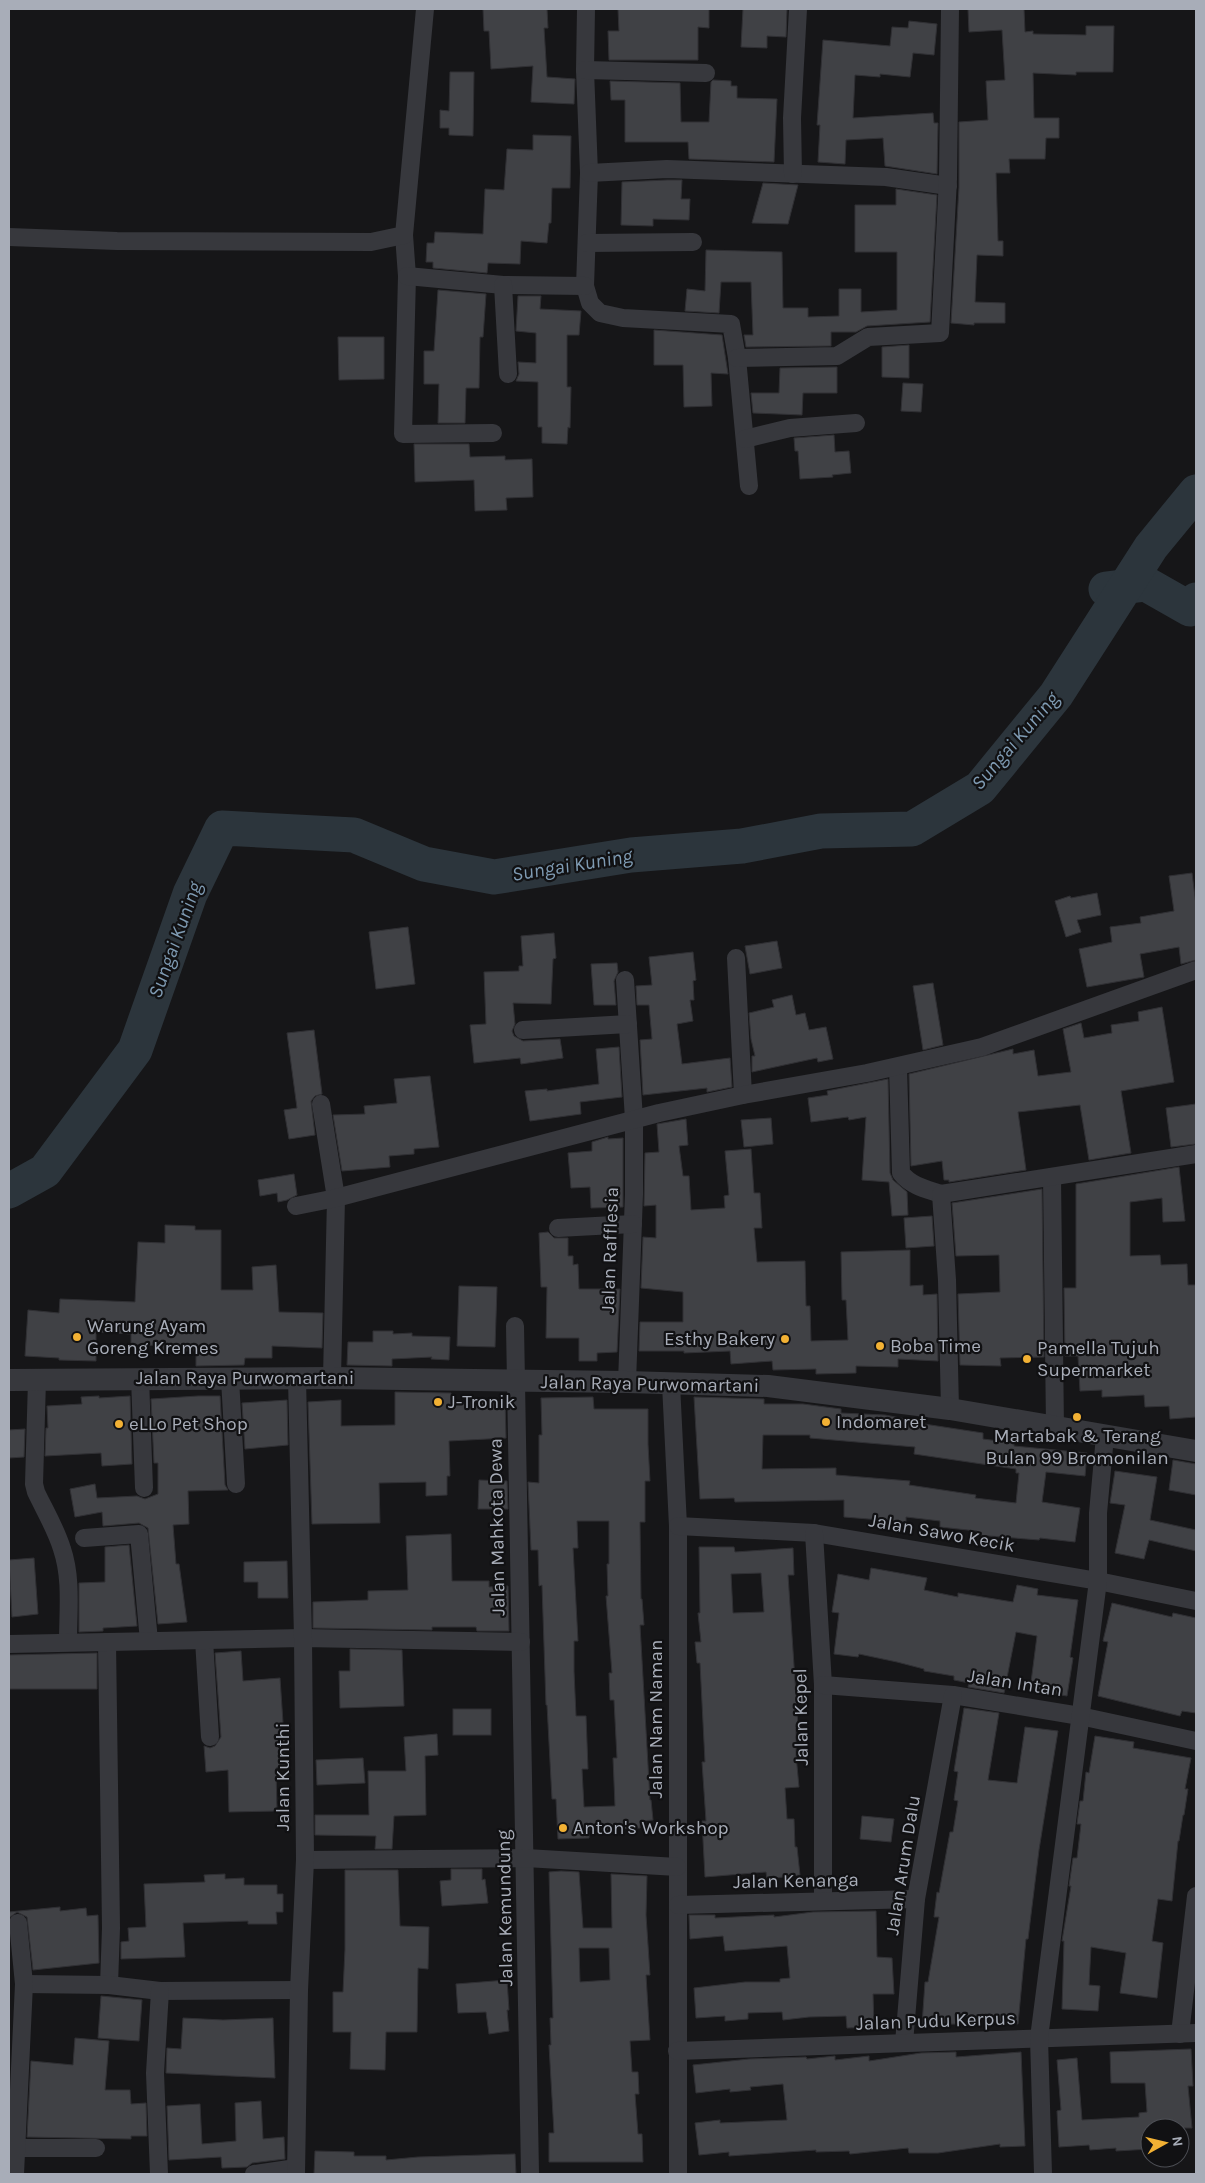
<svg xmlns="http://www.w3.org/2000/svg" width="1205" height="2183" viewBox="0 0 1205 2183" font-family="Karla,sans-serif">
<style>
.lines{fill:none;stroke-linecap:round;stroke-linejoin:round}
.river{stroke:#2c353c;stroke-width:35}
.building{fill:#404145;stroke:#303034;fill-rule:evenodd}
.minor{stroke:#37383d;stroke-width:18}
.tertiary{stroke:#37383d;stroke-width:22}
.poi-dot{fill:#f2b134;stroke:#111113;stroke-width:2}
.labels{text-anchor:middle;dominant-baseline:central;stroke-width:4.5;stroke-linejoin:round;paint-order:stroke}
.street-label{font-size:19px;fill:#a8adb8;stroke:#111113}
.poi-label{font-size:19px;fill:#a8adb8;stroke:#111113;text-anchor:start}
.water-label{font-size:20px;font-style:italic;fill:#7f9bb3;stroke:#111113}
</style>
<rect width="100%" height="100%" fill="#161618"/>
<g class="lines">
<g class="river">
<polyline points="1106,589 1146,584 1190,609 1196,600"/>
<polyline points="9,1191 45,1171 135,1050 190,894 222,828 354,835 424,864 494,877 631,855 742,846 821,831 912,829 980,788 1056,695 1151,547 1196,492"/>
</g>
</g>
<g class="building">
<polygon points="483,9 547,9 548,28 544,28 547,77 575,79 574,104 531,102 533,66 491,69 489,31 484,31"/>
<polygon points="618,9 709,9 709,28 698,27 698,60 609,60 608,31 619,31"/>
<polygon points="743,9 787,9 786,37 767,36 767,48 741,47"/>
<polygon points="968,9 1024,9 1025,32 1033,31 1033,34 1086,35 1086,26 1114,26 1113,72 1076,72 1076,75 1033,73 1034,118 1059,118 1059,138 1046,138 1045,159 1009,159 1010,173 996,173 998,241 1003,241 1003,256 977,255 975,302 1005,303 1005,323 974,323 974,325 951,323 959,187 959,122 988,120 986,81 1005,80 1002,30 969,32"/>
<polygon points="909,21 937,24 934,55 913,53 910,77 880,74 880,77 855,75 853,118 933,113 934,123 938,123 937,174 885,166 883,138 846,140 845,164 818,162 820,125 817,125 823,40 890,46 892,27 908,28"/>
<polygon points="450,72 474,72 473,136 449,135 449,128 440,128 440,110 449,111"/>
<polygon points="713,80 731,81 731,86 737,86 737,98 777,99 774,162 689,159 688,142 625,142 625,100 611,100 610,81 680,83 681,122 709,122 711,82"/>
<polygon points="533,135 571,136 570,188 552,188 551,223 549,223 547,243 521,241 520,264 488,263 487,273 433,268 433,262 426,262 427,243 434,243 435,232 483,234 485,189 504,190 507,149 533,150"/>
<polygon points="667,180 682,180 681,199 690,199 689,220 653,219 653,226 621,225 622,182"/>
<polygon points="763,183 798,185 788,224 752,223"/>
<polygon points="896,189 937,195 930,322 867,326 856,332 831,332 831,346 746,347 744,335 753,335 751,282 721,282 719,313 685,311 687,289 705,291 706,250 782,252 783,308 808,308 808,317 839,316 839,289 861,289 861,312 897,310 897,252 855,252 855,205 896,205"/>
<polygon points="438,290 486,294 483,337 480,337 479,388 466,388 465,423 438,423 439,384 424,384 424,351 434,351"/>
<polygon points="518,296 541,296 540,309 581,311 579,335 567,335 567,387 571,387 570,428 568,427 567,444 542,443 542,427 538,427 538,382 516,381 519,374 518,362 536,363 536,333 516,331"/>
<polygon points="654,330 722,335 728,374 711,373 712,406 684,407 683,365 654,365"/>
<polygon points="338,337 384,337 384,379 339,380"/>
<polygon points="909,345 909,378 882,377 882,347"/>
<polygon points="837,367 837,393 803,393 802,415 753,413 751,393 779,393 780,368"/>
<polygon points="903,383 923,384 921,412 901,411"/>
<polygon points="834,435 835,452 849,451 851,473 832,475 833,477 800,479 798,451 795,451 794,438"/>
<polygon points="414,444 469,444 470,457 505,456 505,460 532,459 533,497 506,498 507,510 475,511 474,480 415,482"/>
<polygon points="1192,873 1196,905 1196,960 1181,964 1179,947 1140,954 1144,977 1087,987 1079,949 1112,942 1110,927 1141,923 1140,917 1174,911 1169,876"/>
<polygon points="1097,893 1101,915 1077,920 1081,932 1066,937 1055,901 1070,896 1071,898"/>
<polygon points="408,927 415,984 376,989 369,932"/>
<polygon points="554,933 556,958 553,959 551,1004 513,1003 515,1024 512,1031 514,1036 523,1041 560,1039 563,1058 521,1064 520,1058 474,1063 470,1025 486,1024 484,972 519,971 519,966 523,966 521,936"/>
<polygon points="777,941 782,968 750,974 745,946"/>
<polygon points="693,952 696,980 693,981 694,1000 690,1000 693,1021 677,1024 682,1064 730,1058 732,1087 707,1092 707,1088 643,1095 640,1040 652,1039 649,1005 637,1005 636,986 652,985 649,957"/>
<polygon points="617,963 618,972 614,981 616,1005 594,1005 591,964"/>
<polygon points="933,983 943,1045 923,1050 913,986"/>
<polygon points="792,995 796,1015 805,1013 809,1030 826,1027 833,1059 818,1062 817,1058 752,1072 752,1056 755,1056 751,1039 749,1013 774,1007 772,1000"/>
<polygon points="1162,1007 1174,1082 1121,1091 1131,1153 1089,1160 1080,1105 1018,1112 1026,1170 949,1182 949,1180 944,1180 942,1161 911,1166 909,1074 1013,1049 1013,1054 1034,1050 1038,1076 1071,1072 1063,1029 1081,1023 1084,1038 1112,1033 1111,1025 1139,1021 1138,1012"/>
<polygon points="314,1030 322,1094 315,1096 311,1101 315,1135 289,1139 284,1110 297,1108 287,1033"/>
<polygon points="619,1047 622,1097 580,1102 581,1114 530,1121 525,1091 547,1089 547,1091 599,1084 596,1049"/>
<polygon points="430,1076 439,1147 414,1149 414,1154 389,1156 390,1167 342,1171 333,1115 365,1114 364,1106 397,1103 394,1079"/>
<polygon points="888,1079 890,1173 893,1180 907,1192 908,1215 892,1216 889,1182 862,1180 866,1117 849,1120 848,1117 811,1122 808,1098 828,1095 827,1091"/>
<polygon points="1196,1104 1196,1144 1171,1147 1166,1108"/>
<polygon points="771,1118 773,1144 744,1147 741,1120"/>
<polygon points="686,1119 688,1145 679,1146 683,1176 689,1176 691,1210 725,1208 724,1196 729,1195 725,1151 751,1149 754,1193 760,1193 762,1228 754,1228 757,1262 805,1261 806,1306 810,1306 811,1341 848,1340 846,1300 842,1300 841,1252 910,1250 910,1286 923,1285 923,1295 937,1294 938,1361 898,1359 898,1367 856,1366 856,1373 816,1374 816,1369 773,1370 772,1361 731,1364 730,1351 684,1353 684,1351 639,1351 640,1322 683,1322 683,1292 641,1288 643,1237 656,1238 656,1205 644,1206 645,1153 659,1152 657,1124"/>
<polygon points="608,1137 608,1139 623,1138 623,1207 591,1208 590,1187 571,1188 568,1153 592,1151 592,1142"/>
<polygon points="1179,1167 1185,1221 1163,1222 1162,1198 1130,1202 1130,1256 1160,1255 1161,1265 1187,1264 1188,1285 1196,1285 1196,1417 1170,1419 1169,1406 1145,1407 1144,1395 1102,1397 1102,1390 1080,1391 1078,1356 1065,1356 1064,1288 1076,1288 1076,1184"/>
<polygon points="294,1174 297,1195 287,1200 278,1202 277,1193 260,1196 258,1180"/>
<polygon points="1042,1189 1044,1357 1000,1358 1001,1366 960,1365 958,1294 1000,1292 999,1255 956,1256 952,1203"/>
<polygon points="932,1216 934,1246 906,1248 904,1218"/>
<polygon points="165,1225 195,1226 195,1230 221,1230 221,1290 253,1290 252,1267 276,1265 279,1312 323,1313 322,1348 272,1346 272,1358 245,1358 244,1365 196,1366 196,1351 163,1351 163,1346 131,1344 131,1334 96,1332 96,1361 59,1360 59,1358 25,1356 28,1310 59,1313 60,1299 135,1302 138,1242 165,1243"/>
<polygon points="548,1232 554,1238 568,1238 568,1256 573,1256 573,1265 578,1264 579,1289 620,1289 617,1352 597,1353 597,1361 579,1361 579,1338 546,1338 547,1287 541,1287 539,1233"/>
<polygon points="459,1286 497,1287 495,1347 457,1346"/>
<polygon points="373,1331 393,1331 393,1334 412,1333 412,1336 450,1337 449,1360 431,1359 432,1357 392,1359 392,1366 347,1365 348,1342 373,1342"/>
<polygon points="395,1392 451,1393 451,1403 505,1400 506,1438 449,1441 450,1476 447,1476 447,1495 426,1496 426,1482 379,1483 380,1523 312,1524 308,1402 341,1400 341,1426 395,1425"/>
<polygon points="99,1396 99,1398 130,1396 132,1464 102,1466 101,1453 45,1456 46,1428 48,1428 47,1406 82,1404 81,1397"/>
<polygon points="198,1396 220,1396 225,1485 228,1490 188,1491 189,1524 173,1525 176,1564 179,1564 187,1622 158,1624 148,1528 139,1523 103,1526 102,1512 75,1517 70,1489 95,1484 97,1498 137,1496 145,1499 158,1494 158,1463 154,1463 151,1399"/>
<path d="M593,1397l1,12h54v35l2,37h-5v41h-5l1,77h1l2,26h-4l10,175h1l2,20 -13,1v7l-51,2v8l-31,1 -2,-40h-4l-5,-94h-1l-4,-120 -3,1 -1,-36h-7l-3,-68 11,1v-48h3l-1,-37zM577,1521h32v43h-2l1,32h-2l6,77h-3l1,27h4l3,58h-4l2,48 -31,1 -2,-38h6l-2,-53h-10l-2,-45v-30h4l-5,-93h5z"/>
<path d="M694,1397l70,2v5h39l38,5v4l44,2 26,5v2l72,11v6l31,4v3l73,7 -2,23 -39,-4 -4,30 38,6 -5,34 -35,-4 -1,2 -62,-5v-4l-37,-4v-6l-34,-4v5l-62,-5v-17l-109,2 -1,-4 -34,1zM763,1435h47v3l105,9 -1,7 102,15v4h3l-3,30 -41,-5 1,-3 -67,-10 1,-4 -74,-6v-7l-74,1z"/>
<polygon points="287,1400 288,1445 245,1449 242,1403"/>
<polygon points="25,1429 24,1457 9,1458 9,1430"/>
<polygon points="1173,1460 1196,1464 1196,1495 1169,1490"/>
<polygon points="1115,1471 1157,1477 1150,1520 1196,1530 1196,1551 1149,1540 1144,1559 1115,1553 1125,1505 1110,1503"/>
<polygon points="479,1480 507,1481 508,1509 478,1509"/>
<polygon points="451,1534 452,1581 489,1581 489,1587 508,1586 509,1631 477,1631 476,1627 432,1627 432,1630 313,1628 313,1602 368,1600 368,1591 408,1590 406,1536"/>
<polygon points="129,1545 137,1626 103,1628 103,1631 79,1632 79,1583 105,1582 105,1547"/>
<path d="M699,1547h35l1,5 58,-4 1,27h-6l10,151h-2v29l3,32 -14,1 2,31h7l1,28h2l3,28 -33,4 -1,-7 -61,5 -3,-56h4l-4,-59h3l-5,-99h-3l-2,-21h6l-3,-29h2zM761,1573l3,39 -31,1 -2,-39z"/>
<polygon points="34,1558 38,1614 12,1617 9,1560"/>
<polygon points="287,1561 288,1598 258,1598 258,1582 244,1582 244,1562"/>
<polygon points="871,1568 927,1578 924,1590 958,1597 958,1593 1013,1602 1017,1585 1038,1589 1037,1595 1078,1600 1070,1657 1073,1658 1067,1696 1030,1690 1037,1636 1016,1632 1004,1693 968,1687 969,1683 954,1680 954,1676 924,1671 924,1669 897,1662 859,1654 858,1657 834,1654 839,1613 832,1612 838,1574 869,1580"/>
<polygon points="1112,1603 1172,1617 1173,1613 1196,1618 1196,1713 1182,1711 1180,1716 1098,1696 1108,1642 1103,1641"/>
<polygon points="350,1649 402,1650 404,1706 340,1708 339,1671 350,1671"/>
<polygon points="241,1651 243,1681 280,1678 286,1767 276,1768 277,1811 229,1812 228,1770 206,1772 204,1746 210,1748 215,1746 221,1737 215,1653"/>
<polygon points="97,1653 97,1689 9,1689 9,1655"/>
<polygon points="964,1708 999,1713 988,1780 1017,1783 1025,1727 1058,1731 1039,1850 1028,1939 1026,1939 1018,2024 957,2015 957,2024 922,2025 925,1982 928,1982 939,1917 934,1917 937,1892 939,1893 950,1832 953,1832 958,1801 954,1800 958,1772 954,1771"/>
<rect x="453" y="1709" width="38" height="26"/>
<polygon points="437,1734 438,1755 425,1756 426,1815 394,1816 392,1849 375,1849 376,1836 315,1835 315,1815 369,1815 368,1771 406,1771 404,1737"/>
<polygon points="1095,1736 1134,1742 1133,1748 1191,1758 1185,1789 1188,1789 1184,1815 1183,1815 1179,1841 1178,1841 1172,1901 1158,1899 1152,1941 1163,1943 1157,1998 1120,1993 1126,1953 1091,1947 1089,1985 1100,1986 1098,2011 1062,2009 1064,1941 1062,1941 1071,1886 1069,1886 1073,1858 1077,1858 1081,1824 1077,1824 1080,1801 1083,1801 1086,1772 1089,1773"/>
<polygon points="363,1758 365,1783 317,1785 316,1760"/>
<polygon points="862,1816 894,1819 891,1842 860,1839"/>
<polygon points="451,1869 482,1869 482,1880 485,1879 488,1903 442,1906 440,1881 451,1880"/>
<polygon points="345,1870 398,1870 400,1926 429,1927 428,1969 418,1968 417,2032 386,2032 385,2070 350,2069 351,2032 333,2032 333,1992 343,1992 345,1949"/>
<path d="M561,1871l18,1 4,56h29l-1,-54 36,2 -1,39 4,60h-4l4,65 -20,1 2,31h6l1,22h-4l3,40h4l1,28h-94v-29h5l-5,-88h2l-1,-27h3l-4,-146zM579,1948h30l1,32 -30,2z"/>
<polygon points="225,1874 225,1879 244,1878 244,1885 277,1885 277,1894 283,1894 283,1912 276,1912 277,1924 248,1924 248,1921 183,1923 185,1957 121,1959 121,1942 129,1941 128,1928 146,1927 144,1884 205,1882 204,1875"/>
<polygon points="60,1907 60,1911 86,1908 87,1916 98,1915 99,1963 33,1970 27,1917 17,1912 9,1918 9,1912"/>
<polygon points="876,1911 877,1957 892,1958 894,1994 873,1994 874,2027 847,2028 846,2016 809,2017 783,2020 782,2012 748,2013 748,2019 725,2021 725,2016 696,2018 694,1988 745,1982 780,1982 780,1979 790,1978 787,1946 725,1951 723,1936 690,1939 689,1915 715,1915 715,1918 774,1915 774,1917 813,1912"/>
<polygon points="507,1980 509,2010 507,2010 509,2031 489,2034 486,2012 458,2013 456,1984"/>
<polygon points="101,1996 142,2000 139,2041 98,2038"/>
<polygon points="183,2018 223,2020 273,2018 275,2078 166,2073 167,2048 181,2049"/>
<polygon points="75,2038 109,2041 105,2090 130,2090 131,2104 146,2103 147,2136 131,2136 131,2139 27,2137 31,2061 73,2065"/>
<polygon points="1191,2049 1193,2086 1188,2086 1192,2128 1150,2128 1150,2149 1116,2151 1116,2148 1090,2150 1089,2145 1059,2147 1057,2111 1061,2110 1057,2060 1077,2058 1082,2120 1139,2117 1139,2113 1147,2112 1145,2083 1111,2083 1110,2052"/>
<polygon points="956,2052 956,2057 1021,2052 1025,2146 1000,2147 1000,2144 938,2153 909,2153 908,2148 850,2154 849,2151 816,2152 816,2150 729,2156 729,2152 699,2155 695,2123 720,2120 720,2123 787,2120 783,2084 750,2087 751,2090 730,2092 730,2089 696,2093 693,2065 749,2059 806,2057 807,2059 835,2056 835,2060 869,2056 869,2061 921,2053"/>
<polygon points="261,2101 263,2139 284,2137 285,2159 252,2163 247,2167 222,2168 221,2157 169,2160 167,2106 200,2104 202,2144 236,2141 235,2103"/>
<polygon points="315,2151 354,2152 354,2156 386,2156 386,2160 418,2157 515,2154 516,2174 314,2174"/>
</g>
<g class="lines">
<g class="minor">
<polyline points="586,9 585,70 589,173 585,286 590,303 600,313 623,318 731,324 737,358 749,486"/>
<polyline points="585,70 706,73"/>
<polyline points="589,173 667,169 886,177 948,186"/>
<polyline points="793,174 792,118 798,9"/>
<polyline points="404,235 407,276 403,434 493,433"/>
<polyline points="9,237 117,241 371,242 404,235 425,9"/>
<polyline points="587,243 693,242"/>
<polyline points="407,276 503,285 585,286"/>
<polyline points="503,285 508,374"/>
<polyline points="737,358 837,356 868,337 940,333 948,179 950,9"/>
<polyline points="745,439 790,428 856,423"/>
<polyline points="736,958 743,1095"/>
<polyline points="625,980 634,1119 634,1194 627,1382"/>
<polyline points="523,1030 628,1024"/>
<path d="M898,1067l3,106c10,13 25,16 40,21"/>
<polyline points="321,1104 336,1198 332,1378"/>
<polyline points="1052,1177 1055,1428"/>
<polyline points="296,1206 336,1198 659,1113 743,1095 867,1073 982,1047 1196,970"/>
<polyline points="558,1228 633,1224"/>
<polyline points="515,1326 530,2174"/>
<polyline points="140,1378 144,1488"/>
<polyline points="230,1379 236,1484"/>
<path d="M37,1380l-3,104 2,8c9,19 20,37 26,57 10,29 6,63 6,93"/>
<polyline points="671,1384 678,1526 678,2174"/>
<polyline points="950,1409 947,1280 941,1194 1196,1154"/>
<polyline points="678,1526 814,1533 1098,1581 1196,1601"/>
<polyline points="814,1533 823,1685 823,1901"/>
<polyline points="84,1538 139,1534 149,1641"/>
<polyline points="204,1640 210,1737"/>
<polyline points="107,1642 111,1928 109,1985"/>
<polyline points="9,1644 303,1638 521,1642"/>
<polyline points="823,1685 953,1695 1080,1716 1196,1741"/>
<polyline points="305,1860 526,1858 677,1867"/>
<polyline points="678,1905 916,1899"/>
<polyline points="24,1984 109,1985 160,1991 299,1990"/>
<polyline points="1180,2034 1196,1896"/>
<polyline points="904,2043 916,1899 953,1695"/>
<polyline points="677,2051 1196,2033"/>
<polyline points="16,2148 96,2148"/>
<polyline points="15,2174 24,1984 18,1923"/>
<polyline points="159,2174 155,2073 160,1991"/>
<polyline points="254,2174 296,2168"/>
<polyline points="296,2174 299,1990 305,1860 303,1638 297,1379"/>
<polyline points="1043,2174 1039,2038 1098,1581 1098,1513 1105,1436"/>
</g>
<polyline class="tertiary" points="9,1380 332,1378 627,1382 768,1386 950,1409 1196,1451"/>
</g>
<g class="poi-dot">
<circle cx="77" cy="1337" r="5"/>
<circle cx="785" cy="1339" r="5"/>
<circle cx="880" cy="1346" r="5"/>
<circle cx="1027" cy="1359" r="5"/>
<circle cx="438" cy="1402" r="5"/>
<circle cx="1077" cy="1417" r="5"/>
<circle cx="826" cy="1422" r="5"/>
<circle cx="119" cy="1424" r="5"/>
<circle cx="563" cy="1828" r="5"/>
</g>
<g class="labels">
<g class="street-label">
<text transform="translate(610 1250) rotate(-88)">Jalan Rafflesia</text>
<text x="245" y="1378">Jalan Raya Purwomartani</text>
<text transform="translate(650 1384) rotate(1)">Jalan Raya Purwomartani</text>
<text transform="translate(497 1527) rotate(-91)">Jalan Mahkota Dewa</text>
<text transform="translate(942 1533) rotate(10)">Jalan Sawo Kecik</text>
<text transform="translate(1015 1683) rotate(9)">Jalan Intan</text>
<text transform="translate(801 1717) rotate(-91)">Jalan Kepel</text>
<text transform="translate(656 1719) rotate(-90)">Jalan Nam Naman</text>
<text transform="translate(283 1777) rotate(-90)">Jalan Kunthi</text>
<text transform="translate(903 1865) rotate(-81)">Jalan Arum Dalu</text>
<text transform="translate(796 1881) rotate(-1)">Jalan Kenanga</text>
<text transform="translate(505 1908) rotate(-91)">Jalan Kemundung</text>
<text transform="translate(936 2021) rotate(-2)">Jalan Pudu Kerpus</text>
</g>
<g class="poi-label">
<text x="87" y="1326">Warung Ayam<tspan x="87" dy="22">Goreng Kremes</tspan></text>
<text x="775" y="1339" text-anchor="end">Esthy Bakery</text>
<text x="890" y="1346">Boba Time</text>
<text x="1037" y="1348">Pamella Tujuh<tspan x="1037" dy="22">Supermarket</tspan></text>
<text x="448" y="1402">J-Tronik</text>
<text x="836" y="1422">Indomaret</text>
<text x="129" y="1424">eLLo Pet Shop</text>
<text x="1077" y="1436" text-anchor="middle">Martabak &amp; Terang<tspan x="1077" dy="22">Bulan 99 Bromonilan</tspan></text>
<text x="573" y="1828">Anton's Workshop</text>
</g>
<g class="water-label">
<text transform="translate(1015 741) rotate(-49)">Sungai Kuning</text>
<text transform="translate(572 865) rotate(-9)">Sungai Kuning</text>
<text transform="translate(175 940) rotate(-70)">Sungai Kuning</text>
</g>
</g>
<rect width="1205" height="2183" fill="none" stroke="#a8adb8" stroke-width="20"/>
<g transform="translate(1165 2143) rotate(82)"><circle r="24" fill="#111113" stroke="#4d4f55"/>
<path d="M0-4L9 19L0 12L-9 19Z" fill="#f2b134"/>
<text y="-8" font-size="14" font-weight="bold" text-anchor="middle" fill="#a8adb8">N</text>
</g>
</svg>
